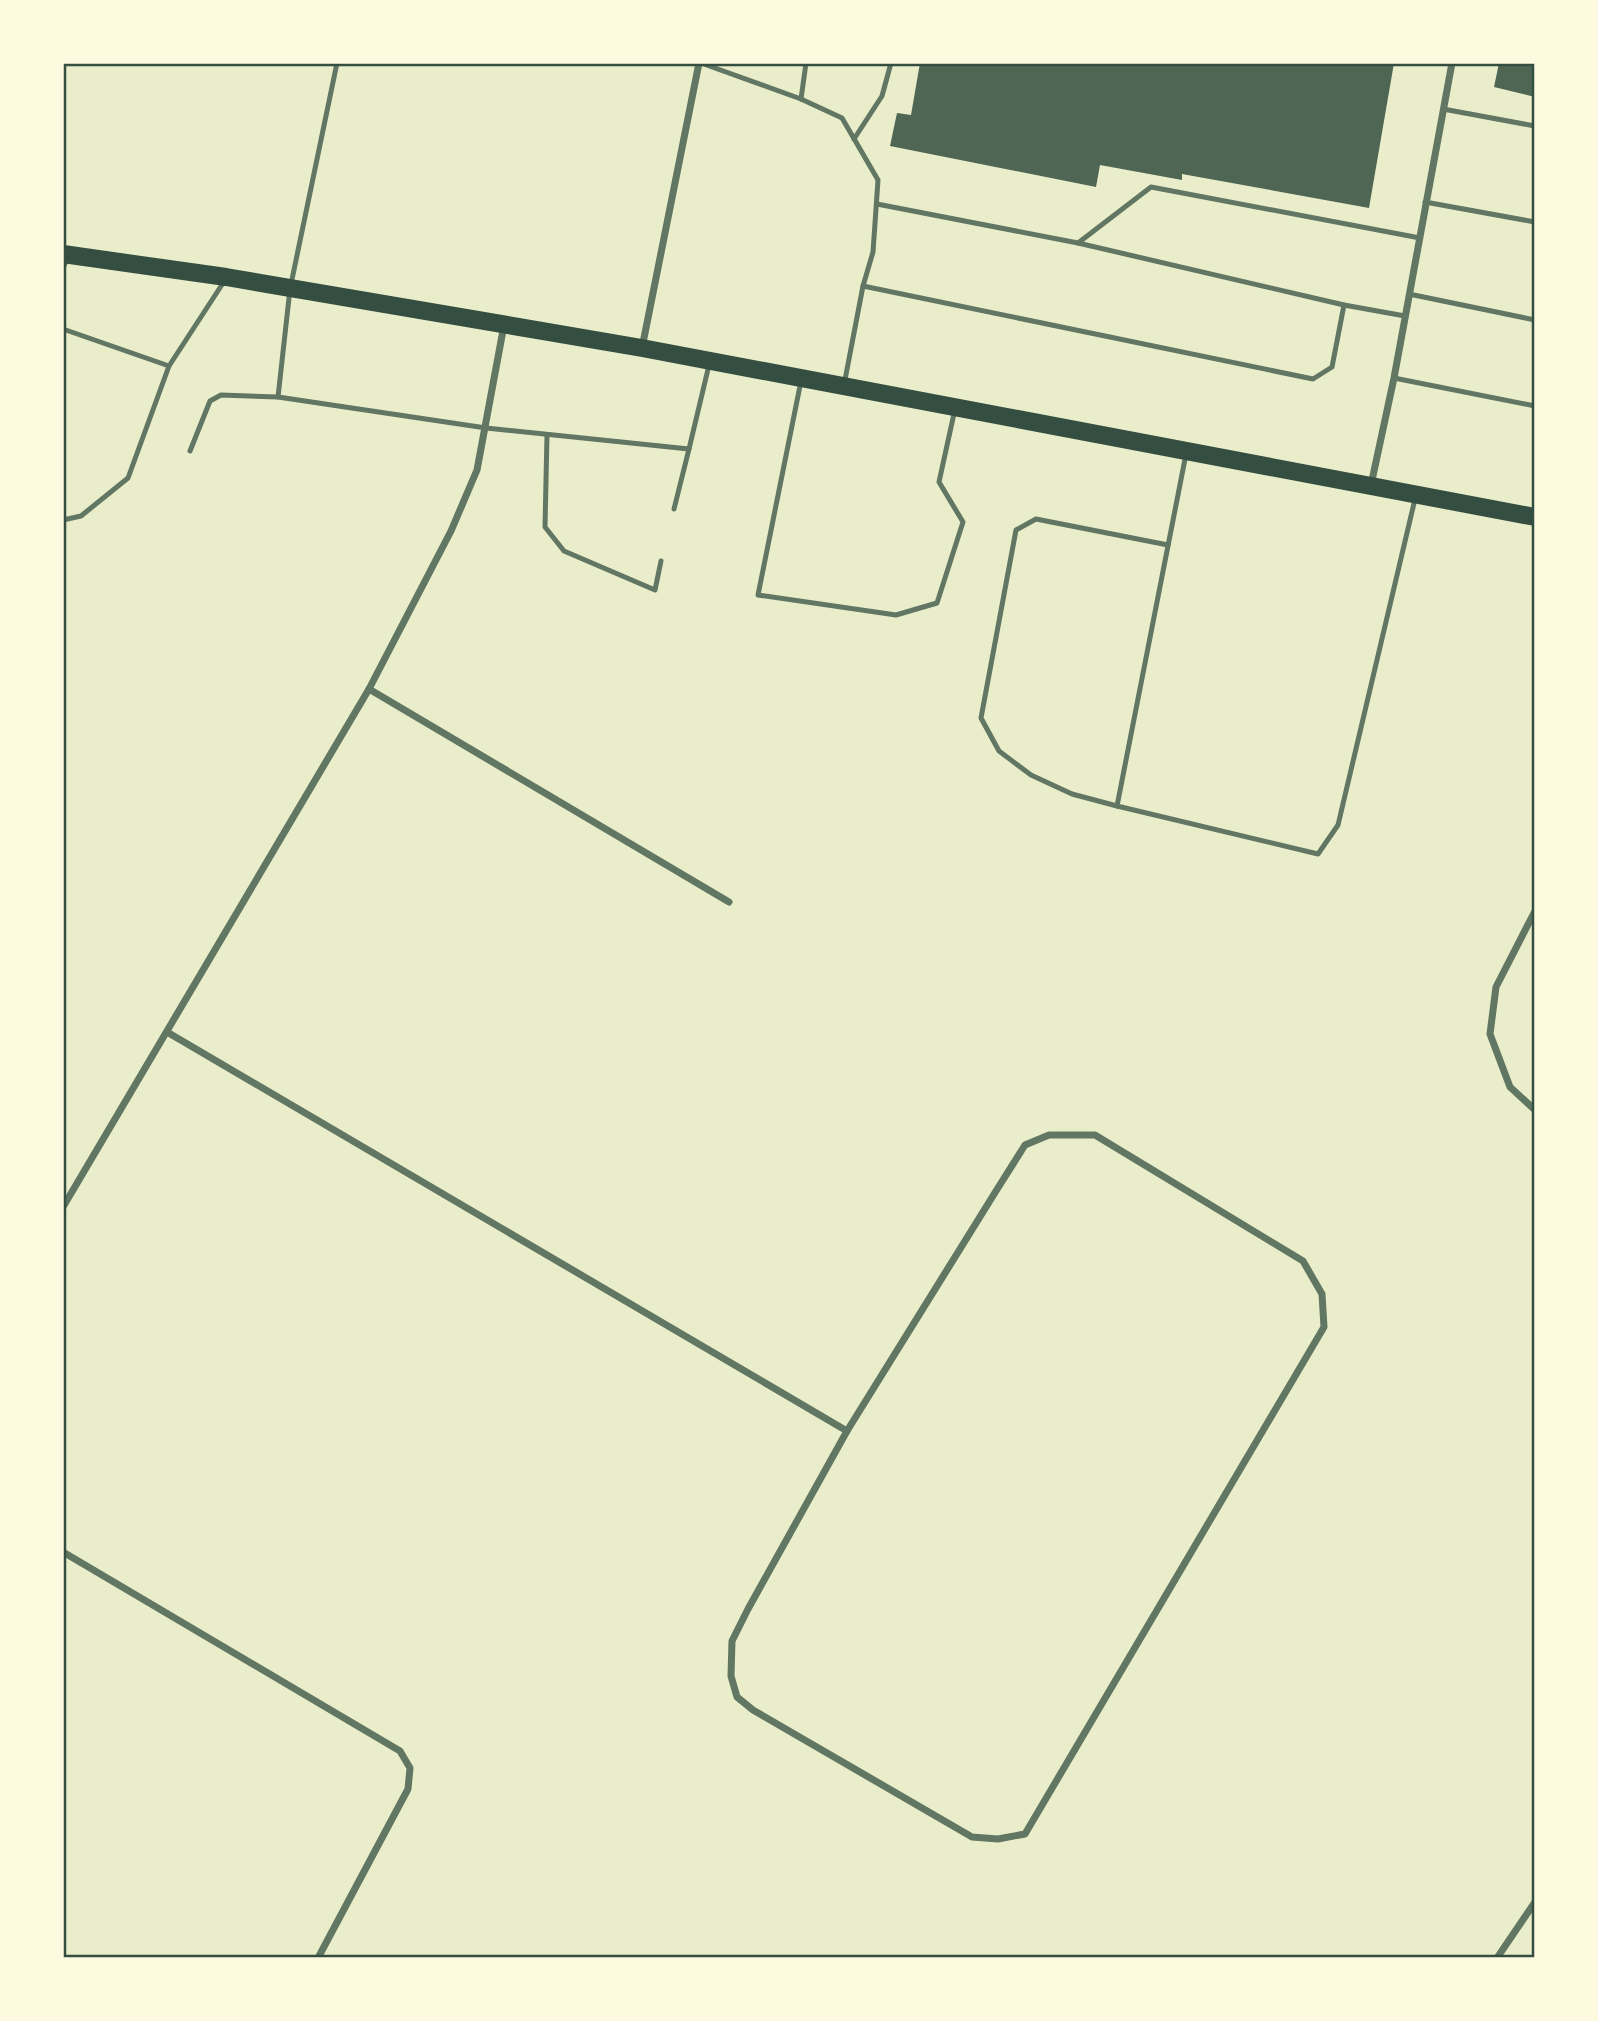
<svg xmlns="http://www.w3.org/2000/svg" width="1598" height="2021" viewBox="0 0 1598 2021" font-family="'Nunito Sans',sans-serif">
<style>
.building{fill:#4f6655}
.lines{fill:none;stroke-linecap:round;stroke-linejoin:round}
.service{stroke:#617663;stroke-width:5}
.minor{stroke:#617663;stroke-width:7}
.primary{stroke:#344e41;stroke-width:18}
.neatline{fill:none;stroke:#344e41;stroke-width:2.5}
</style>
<rect width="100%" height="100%" fill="#e9edc9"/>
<g class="building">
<polygon points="920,63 1394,63 1369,208 1182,174 1182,180 1100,165 1096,187 890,146 897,113 911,115"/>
<polygon points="1499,63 1535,63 1535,97 1494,87"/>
</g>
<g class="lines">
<g class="service">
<polyline points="701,63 801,99 842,118 878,180 873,252 863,286 844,385"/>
<polyline points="801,99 806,63"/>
<polyline points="1443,109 1535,126"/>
<polyline points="854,139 882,96 891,63"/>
<polyline points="1425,202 1535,222"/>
<polyline points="877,204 1078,243 1344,305 1405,316"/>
<polyline points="1078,243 1151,187 1420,238"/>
<polyline points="63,268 68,257"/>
<polyline points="863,286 1313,379 1332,367 1344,305"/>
<polyline points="1409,294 1535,320"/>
<polyline points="63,329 169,366"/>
<polyline points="1394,378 1535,406"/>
<polyline points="801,381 758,595 896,615 937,603 963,522 939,482 955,409"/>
<polyline points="278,397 486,428 689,449 709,365"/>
<polyline points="547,435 545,527 564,551 655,590 661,561"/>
<polyline points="190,451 210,401 221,395 278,397 290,289 337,63"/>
<polyline points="1186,454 1117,806 1318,854 1338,825 1415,499"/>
<polyline points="674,509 689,449"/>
<polyline points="63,520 81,516 128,478 169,366 225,280"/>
<polyline points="1117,806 1072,794 1031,775 999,751 981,718 1016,530 1036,519 1168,545"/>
</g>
<g class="minor">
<polyline points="642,348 699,63"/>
<polyline points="1371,485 1394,378 1452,63"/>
<polyline points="369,689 729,902"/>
<polyline points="1535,911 1496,987 1490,1034 1510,1087 1535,1110"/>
<polyline points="167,1032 847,1431"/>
<polygon points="1049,1135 1095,1135 1303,1261 1322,1294 1324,1327 1025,1834 998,1839 972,1837 753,1710 737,1697 731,1676 732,1641 748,1609 847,1431 996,1191 1025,1145"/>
<polyline points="63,1207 369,689 451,531 477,470 504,325"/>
<polyline points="63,1552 400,1751 410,1768 408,1789 318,1958"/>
<polyline points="1497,1958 1535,1902"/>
</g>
<polyline class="primary" points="63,254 226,277 642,348 1535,517"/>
</g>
<rect width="1598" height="2021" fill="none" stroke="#fefae0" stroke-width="130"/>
<rect x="65" y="65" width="1468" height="1891" class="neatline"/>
</svg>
